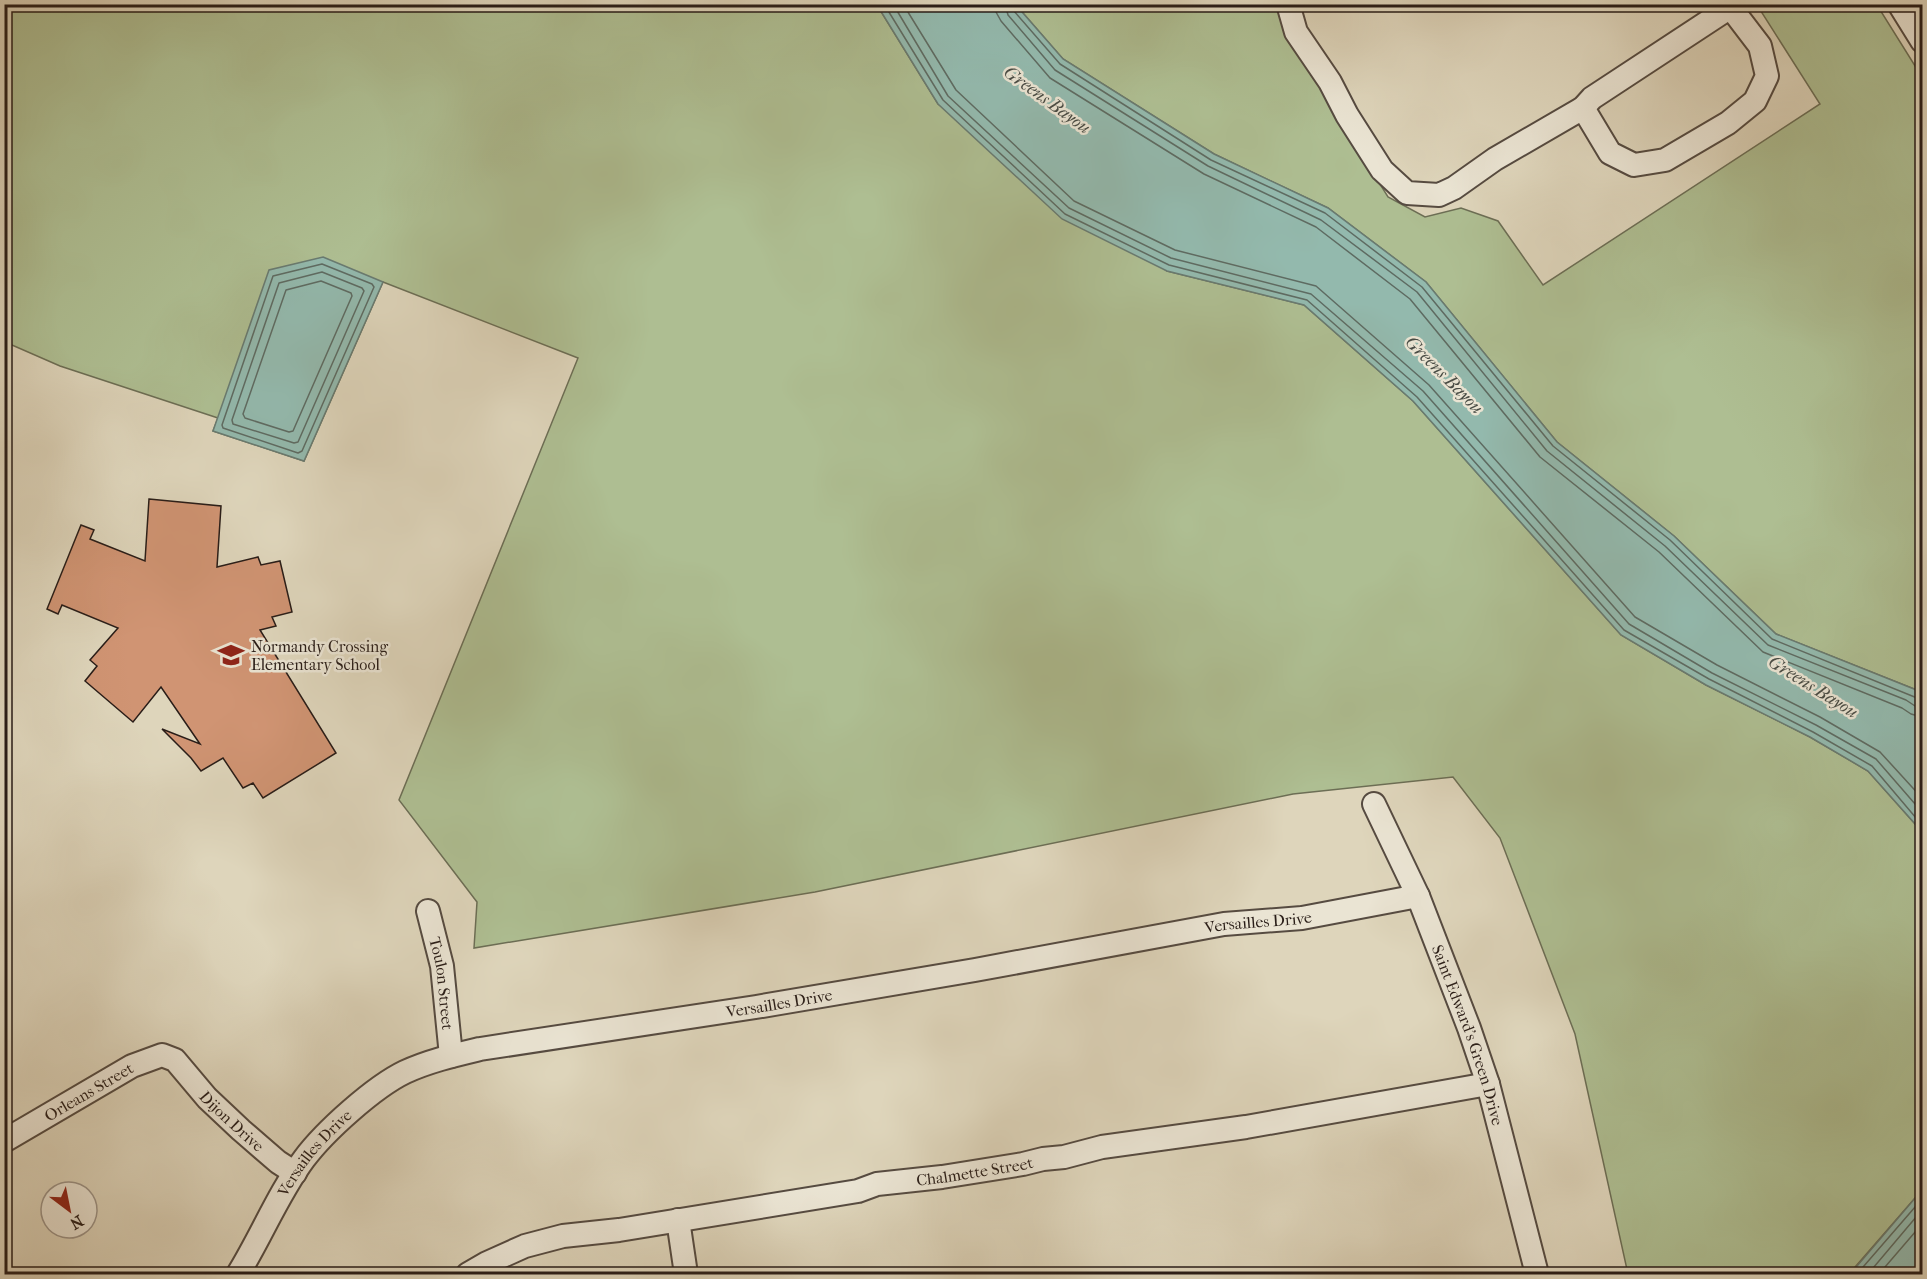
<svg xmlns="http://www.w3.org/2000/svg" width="1927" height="1279" viewBox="0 0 1927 1279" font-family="'IM FELL French Canon',serif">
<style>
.green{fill:#aebe92;stroke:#6c6e55;stroke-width:1.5}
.water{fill:#93b9ad;stroke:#697b71;stroke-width:1.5}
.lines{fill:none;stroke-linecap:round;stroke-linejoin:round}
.shore{stroke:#5e6b62;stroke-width:1.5}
.building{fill:#d09473;stroke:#291d18;stroke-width:1.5}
.minor-casing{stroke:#564b41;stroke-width:26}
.minor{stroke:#eae4d3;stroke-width:22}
.labels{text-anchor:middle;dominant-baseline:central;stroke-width:5;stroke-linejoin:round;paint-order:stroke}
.poi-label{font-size:16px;fill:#291d18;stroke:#eae4d3;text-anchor:start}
.street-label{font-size:16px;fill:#291d18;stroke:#eae4d3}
.water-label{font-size:18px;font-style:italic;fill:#494c45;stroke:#eae4d3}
</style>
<rect width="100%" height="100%" fill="#ded5bb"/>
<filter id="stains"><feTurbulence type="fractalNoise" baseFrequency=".00333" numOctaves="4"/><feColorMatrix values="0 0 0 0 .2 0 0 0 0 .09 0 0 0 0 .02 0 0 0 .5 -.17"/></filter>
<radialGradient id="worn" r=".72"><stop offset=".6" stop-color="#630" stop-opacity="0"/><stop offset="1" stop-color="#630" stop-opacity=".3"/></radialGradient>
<g class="green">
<polygon points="5,5 877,5 938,104 1167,271 1304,305 1413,401 1621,635 1706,685 1810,737 1868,771 1916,825 1922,843 1922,1190 1849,1274 1628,1274 1575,1034 1500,838 1453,777 1293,794 815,892 474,948 477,902 399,800 578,358 383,282 304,461 213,431 218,418 60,366 5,342"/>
<polygon points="1016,5 1281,5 1284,30 1388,197 1425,217 1461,208 1498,221 1543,285 1820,104 1757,5 1877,5 1922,77 1922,696 1914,689 1776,634 1674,536 1557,442 1426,282 1328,208 1214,154 1063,59"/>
</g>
<g class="water">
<polygon points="877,5 1016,5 1063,59 1214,154 1328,208 1426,282 1557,442 1674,536 1776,634 1914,689 1922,696 1922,843 1916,825 1868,771 1810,737 1706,685 1621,635 1413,401 1304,305 1167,271 1062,219 938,104"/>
<polygon points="323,257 383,282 304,461 213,431 269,270"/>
<polygon points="1922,1190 1922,1274 1849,1274 1857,1266"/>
</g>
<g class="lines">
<g class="shore">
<polyline points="884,4 943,100 1065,214 1169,265 1307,300 1417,397 1624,630 1709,679 1813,732 1872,766 1922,825"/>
<polyline points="893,4 948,96 1069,208 1171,258 1311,294 1423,391 1629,624 1712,673 1816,725 1876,759 1922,812"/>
<polyline points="903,4 956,90 1074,201 1175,250 1316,286 1429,385 1635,617 1717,665 1820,717 1880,752 1922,798"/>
<polyline points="996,4 996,12 1001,21 1050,78 1204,174 1316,227 1410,299 1540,457 1659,552 1763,652 1902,708 1911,714 1922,717"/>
<polyline points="1005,4 1008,15 1055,70 1208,166 1321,220 1417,292 1547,451 1665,546 1768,645 1906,700 1915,706 1922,708"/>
<polyline points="1012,4 1014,11 1060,64 1211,160 1325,213 1422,287 1553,446 1670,540 1772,639 1922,700"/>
<polygon points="322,264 372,284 374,287 302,451 298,453 223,428 222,425 273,276"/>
<polygon points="322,272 362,288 364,291 298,442 294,443 233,424 232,420 279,283"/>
<polygon points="321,281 351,293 352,296 293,431 289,432 245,418 243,414 286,290"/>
<polyline points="1857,1274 1922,1199"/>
<polyline points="1868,1274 1922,1210"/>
<polyline points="1879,1274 1922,1224"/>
</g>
</g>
<polygon class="building" points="149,499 221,506 217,567 258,557 261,565 280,561 292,612 272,617 276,626 260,630 336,753 263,798 253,783 243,788 223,758 201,771 191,758 162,729 200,744 161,687 133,722 85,681 97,666 90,660 118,628 62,605 58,614 47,609 81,525 94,530 90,539 145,561"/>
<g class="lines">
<g class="minor-casing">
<g id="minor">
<polyline points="1288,4 1296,32 1330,82 1347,115 1382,170 1407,193 1439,195 1454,188 1495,159 1583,108 1592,98 1729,8"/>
<polyline points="1899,4 1922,41"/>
<polyline points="1583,108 1610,153 1634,165 1665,160 1728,123 1755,101 1767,76 1760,46 1728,4"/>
<path id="s1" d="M1374,804l44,92 51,132 19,56 49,190"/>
<path id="s2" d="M428,911l14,55 9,90"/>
<path id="s3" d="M4,1141l128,-75 30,-11 13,5 32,38 34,32 37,32 17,11"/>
<polyline points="678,1220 686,1274"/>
<path id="s4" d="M238,1274c23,-37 40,-80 66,-115 21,-28 70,-72 101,-87 24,-11 50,-17 75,-23l276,-42 219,-37 249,-46 78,-6 116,-22"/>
<path id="s5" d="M468,1274l19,-11 38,-17 38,-10 56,-6 239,-39 19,-7 65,-7 81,-13 20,-5 21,-2 38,-10 144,-20 242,-43"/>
</g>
</g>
<use href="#minor" class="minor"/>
</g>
<defs>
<g id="school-bare" transform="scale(2.07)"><path d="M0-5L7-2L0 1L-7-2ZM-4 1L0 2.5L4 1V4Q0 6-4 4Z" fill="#8f2418" stroke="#eae4d3" stroke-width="2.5" paint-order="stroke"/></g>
</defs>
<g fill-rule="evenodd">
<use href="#school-bare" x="231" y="655"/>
</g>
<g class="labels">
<g class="poi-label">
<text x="251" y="646">Normandy Crossing<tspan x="251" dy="18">Elementary School</tspan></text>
</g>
<g class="street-label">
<text stroke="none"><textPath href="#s4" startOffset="1134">Versailles Drive</textPath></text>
<text stroke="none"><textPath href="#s2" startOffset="74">Toulon Street</textPath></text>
<text stroke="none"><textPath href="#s4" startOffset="648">Versailles Drive</textPath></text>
<text stroke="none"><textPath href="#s1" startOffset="250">Saint Edward's Green Drive</textPath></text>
<text stroke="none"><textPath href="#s3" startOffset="98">Orleans Street</textPath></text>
<text stroke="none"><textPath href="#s3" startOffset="278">Dijon Drive</textPath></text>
<text stroke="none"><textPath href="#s4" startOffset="144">Versailles Drive</textPath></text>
<text stroke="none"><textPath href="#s5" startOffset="520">Chalmette Street</textPath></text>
</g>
<g class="water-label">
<text transform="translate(1047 100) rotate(36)">Greens Bayou</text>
<text transform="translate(1444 375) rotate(45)">Greens Bayou</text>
<text transform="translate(1813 687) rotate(32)">Greens Bayou</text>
</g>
</g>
<rect width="1927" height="1279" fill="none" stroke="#ded5bb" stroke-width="24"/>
<rect x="6" y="6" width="1915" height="1267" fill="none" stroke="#291d18" stroke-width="3"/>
<rect x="12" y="12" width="1903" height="1255" fill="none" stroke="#291d18" stroke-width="1.5"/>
<g transform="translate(69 1210) rotate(148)"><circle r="28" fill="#eae4d3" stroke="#9d9488" stroke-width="1.5"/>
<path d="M0-4.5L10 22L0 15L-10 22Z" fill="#8f2418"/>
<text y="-9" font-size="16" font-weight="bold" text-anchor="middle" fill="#291d18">N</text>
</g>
<rect width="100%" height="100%" filter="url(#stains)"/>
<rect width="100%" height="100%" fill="url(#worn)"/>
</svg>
